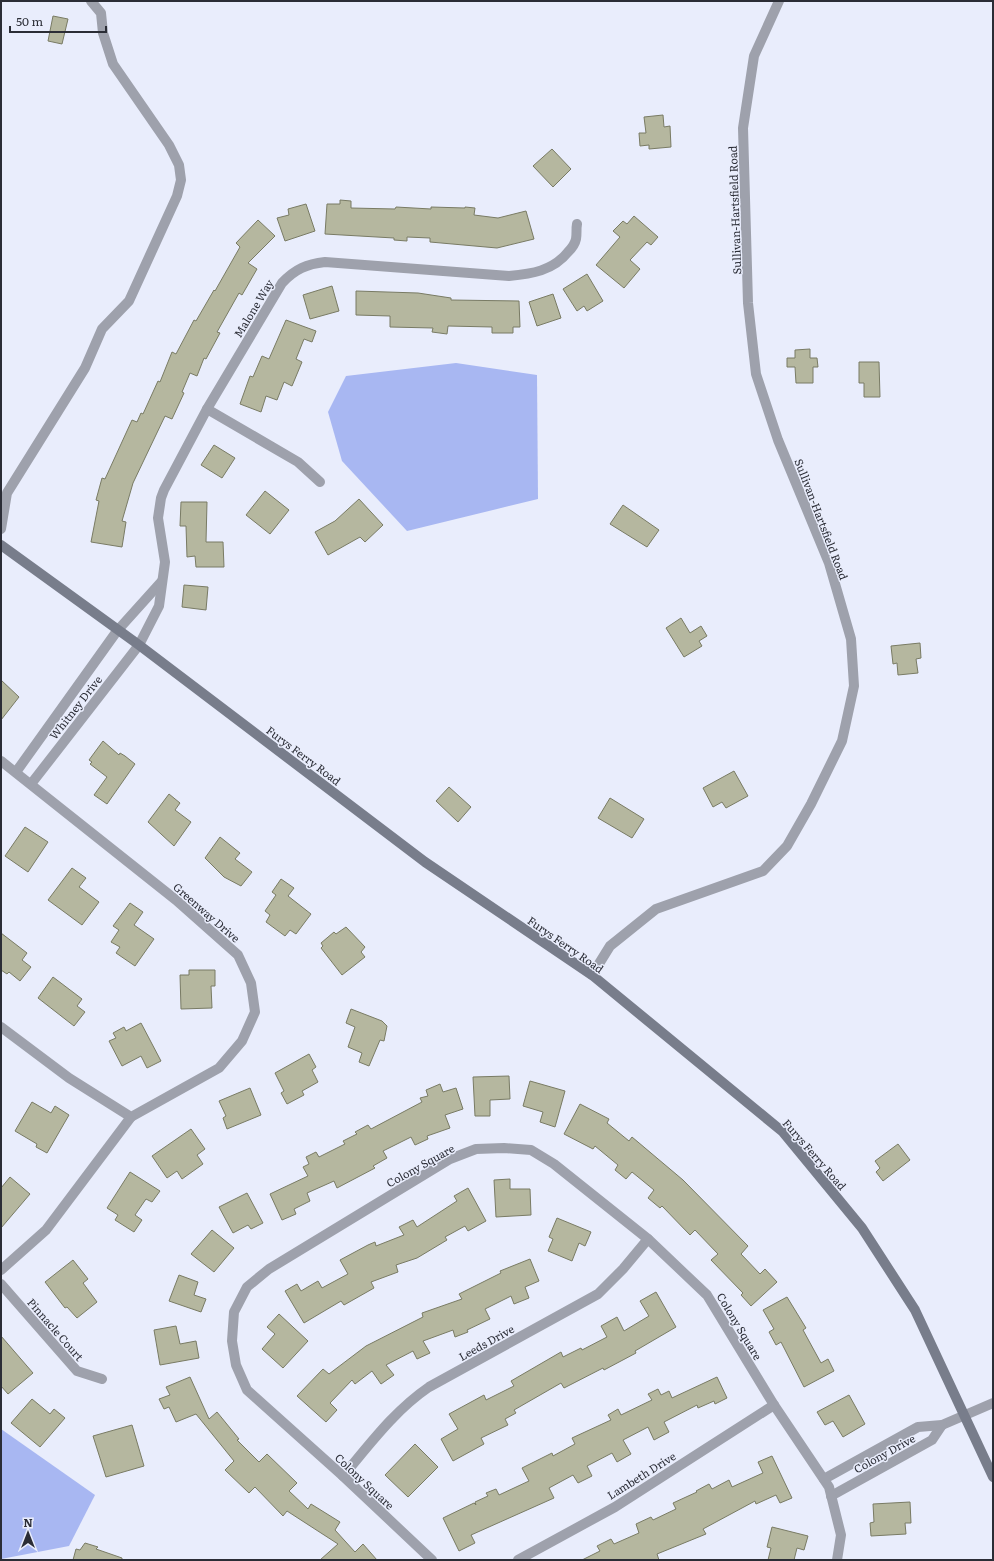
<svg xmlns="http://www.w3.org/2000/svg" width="994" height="1561" viewBox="0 0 994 1561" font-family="Literata,serif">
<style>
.green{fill:#a8b7f2}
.building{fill:#b5b79f;stroke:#797b64}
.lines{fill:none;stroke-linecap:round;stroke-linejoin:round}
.minor{stroke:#9ea1ac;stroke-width:10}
.secondary{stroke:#787d8b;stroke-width:10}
.labels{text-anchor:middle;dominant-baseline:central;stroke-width:3;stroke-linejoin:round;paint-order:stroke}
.street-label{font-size:11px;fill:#2b2d36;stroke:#e9edfc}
</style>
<rect width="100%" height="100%" fill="#e9edfc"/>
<g class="green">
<polygon points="456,363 537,375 538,499 407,531 342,461 328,412 346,376"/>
<polygon points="1,1429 95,1495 69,1546 1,1559"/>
</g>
<g class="building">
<polygon points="53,16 68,19 62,44 48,41"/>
<polygon points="663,115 664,127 670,126 671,147 649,149 649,145 640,146 639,133 646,133 644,117"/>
<polygon points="552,149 571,169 553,187 533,166"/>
<polygon points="340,200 351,201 351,208 395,209 396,207 431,209 431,207 465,208 465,207 475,208 474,215 498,218 526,211 534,239 497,248 430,242 430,238 407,237 407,241 394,240 394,238 325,234 327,204 340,204"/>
<polygon points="306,204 315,231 285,241 277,218 289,215 288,209"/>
<polygon points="634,216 658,237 651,245 647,242 630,260 640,269 624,288 596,265 620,237 613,231 623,221 627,224"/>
<polygon points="258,220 275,236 248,263 257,269 242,295 239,293 217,332 220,333 206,359 204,358 197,376 190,373 182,392 184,393 172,419 165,416 133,483 122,521 126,522 122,547 91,542 99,501 96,500 102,478 105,479 132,420 137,422 141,413 143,414 158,381 160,382 172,352 176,354 194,320 196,321 214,290 215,291 240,247 236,243"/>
<polygon points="587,274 603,301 587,311 584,306 577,311 563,289"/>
<polygon points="332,286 339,311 310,319 303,295"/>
<polygon points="356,291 418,293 451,298 451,300 519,301 520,327 513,327 513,333 492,333 492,327 448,326 447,334 432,332 433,328 390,327 390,316 356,315"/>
<polygon points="553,294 561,318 537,326 529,302"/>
<polygon points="286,320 316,331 312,342 304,339 296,359 302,362 292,386 284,382 277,400 266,396 261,412 240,404 250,376 253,377 262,356 269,359"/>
<polygon points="810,349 810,358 817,358 818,367 813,367 813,383 796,383 795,367 787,367 787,358 795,358 795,350"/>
<polygon points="859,362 879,362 880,397 864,397 864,383 859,383"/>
<polygon points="214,445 235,458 222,478 201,465"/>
<polygon points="265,491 289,510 270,534 246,515"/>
<polygon points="359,499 383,525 365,542 360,537 328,555 315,532 335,521"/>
<polygon points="181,502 207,502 206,542 223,542 224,567 196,567 195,556 187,557 186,526 180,526"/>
<polygon points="623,505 659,530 647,547 610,524"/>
<polygon points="184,585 208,587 206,610 182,607"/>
<polygon points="681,618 690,633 701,626 707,636 699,641 702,646 684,657 666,628"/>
<polygon points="920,643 921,658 916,659 918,673 898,675 897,663 893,664 891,646"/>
<polygon points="1,680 19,697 1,720"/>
<polygon points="103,741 119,755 120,753 125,756 135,764 107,804 94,795 107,777 90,764 92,762 89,760"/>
<polygon points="734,771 748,796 726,808 722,802 713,807 703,788"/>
<polygon points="449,787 471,807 458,822 436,801"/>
<polygon points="169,794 180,803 175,810 191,822 174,846 148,822"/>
<polygon points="610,798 644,819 632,838 598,818"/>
<polygon points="25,827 48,842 28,872 5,856"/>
<polygon points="220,837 240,853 235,859 252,872 241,886 224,877 205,858"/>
<polygon points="72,868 86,878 79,887 99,902 82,925 48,900"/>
<polygon points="281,879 294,888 288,896 311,914 296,934 290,930 285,936 266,922 270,915 265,911 276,895 272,892"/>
<polygon points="130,903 143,912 134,925 154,939 135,966 116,953 120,947 111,942 119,930 113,926"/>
<polygon points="346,927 365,947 361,952 365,957 342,975 321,948 323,946 321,943 334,932 336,934"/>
<polygon points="1,933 27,953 22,960 31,967 20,981 9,972 7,974 1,970"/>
<polygon points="189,970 215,970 215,986 211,986 212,1008 181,1009 180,975 189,975"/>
<polygon points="53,977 82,999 77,1006 85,1012 74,1026 38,998"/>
<polygon points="351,1009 382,1021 387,1026 384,1041 380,1040 369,1066 359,1062 362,1053 348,1047 355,1027 346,1023"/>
<polygon points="141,1023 161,1061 147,1068 141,1056 122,1066 109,1041 116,1038 113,1033 124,1027 126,1031"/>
<polygon points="309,1054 316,1067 312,1070 318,1082 302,1091 304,1095 287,1104 281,1093 284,1091 275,1073"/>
<polygon points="509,1076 510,1099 490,1100 490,1116 475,1116 473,1077"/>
<polygon points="530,1081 565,1091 555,1127 540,1122 543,1112 523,1106"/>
<polygon points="440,1084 443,1092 456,1088 463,1109 445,1115 450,1128 427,1136 428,1139 415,1145 411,1137 383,1151 387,1158 373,1166 375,1168 337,1188 334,1181 307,1193 310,1201 294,1209 296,1214 282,1220 270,1194 308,1176 303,1167 309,1164 306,1157 316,1152 319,1157 345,1144 343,1141 357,1134 355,1132 368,1125 371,1129 422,1102 420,1098 428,1096 426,1090"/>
<polygon points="250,1088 261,1115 227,1129 223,1118 226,1116 219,1101"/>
<polygon points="32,1102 51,1113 55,1106 69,1115 47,1153 36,1147 37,1144 15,1131"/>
<polygon points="580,1104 609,1119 607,1123 629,1141 632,1137 683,1180 748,1246 741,1254 760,1274 765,1269 777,1282 751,1306 741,1295 743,1293 711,1260 718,1254 695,1230 690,1235 662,1206 660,1208 648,1198 654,1190 632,1172 626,1179 615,1170 618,1165 595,1146 593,1149 564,1134"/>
<polygon points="191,1129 205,1149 197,1155 203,1164 182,1179 177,1171 167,1178 152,1156"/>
<polygon points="898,1144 910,1160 883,1181 876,1172 880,1168 875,1161"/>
<polygon points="130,1172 160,1191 152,1202 146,1199 135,1215 142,1220 134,1232 115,1220 118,1215 107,1208"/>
<polygon points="10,1177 30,1194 1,1228 1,1188"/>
<polygon points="510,1179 510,1189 530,1189 531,1215 496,1217 494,1180"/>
<polygon points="468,1188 486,1221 468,1231 465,1226 445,1237 447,1240 417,1258 396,1265 398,1272 371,1282 374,1288 344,1305 341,1301 304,1323 285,1291 297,1284 301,1291 318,1281 322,1288 348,1274 340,1260 368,1245 375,1242 376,1246 404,1235 399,1227 413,1220 417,1227 457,1201 454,1196"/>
<polygon points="247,1193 263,1223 251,1229 248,1225 233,1233 219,1207"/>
<polygon points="557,1218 591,1232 585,1246 579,1243 572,1261 548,1251 553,1239 549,1237"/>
<polygon points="212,1230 234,1248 214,1272 191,1254"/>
<polygon points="530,1259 539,1281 525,1287 529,1298 514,1304 511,1296 485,1309 490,1319 467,1330 468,1332 455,1337 453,1330 423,1341 430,1353 417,1359 413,1351 386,1365 394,1375 381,1384 372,1371 355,1384 352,1380 330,1403 337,1410 326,1422 297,1396 323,1369 329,1374 366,1346 423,1317 422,1313 462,1299 459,1294 501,1273 500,1271"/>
<polygon points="73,1260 88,1279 83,1283 97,1302 77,1318 67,1307 65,1308 45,1282"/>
<polygon points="179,1275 198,1282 194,1295 206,1299 201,1312 169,1301"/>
<polygon points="656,1292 676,1327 635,1351 636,1353 604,1370 603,1368 564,1388 561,1383 514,1410 516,1413 505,1419 508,1425 481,1438 484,1444 453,1461 441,1439 458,1429 449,1414 484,1395 486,1400 514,1386 511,1381 561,1352 563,1357 581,1348 582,1350 607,1337 601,1326 617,1317 624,1331 649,1316 640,1301"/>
<polygon points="787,1297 806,1328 803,1330 821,1363 828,1359 834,1371 804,1387 781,1342 776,1345 769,1332 774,1329 763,1310"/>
<polygon points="279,1314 308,1341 283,1368 262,1349 275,1334 267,1327"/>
<polygon points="176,1326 180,1344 196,1341 199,1358 160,1365 154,1330"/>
<polygon points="1,1336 33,1373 8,1394 1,1386"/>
<polygon points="190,1377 209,1419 217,1412 239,1439 237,1440 259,1462 267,1454 297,1483 289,1491 308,1509 311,1504 340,1522 335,1530 355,1552 363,1544 377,1560 320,1560 338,1544 287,1511 283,1516 255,1487 249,1493 225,1470 234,1461 196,1414 176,1422 169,1407 164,1409 159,1399 170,1395 166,1387"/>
<polygon points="717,1377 727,1398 715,1404 714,1401 698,1408 697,1405 664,1422 669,1432 654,1440 648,1427 623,1440 631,1454 617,1462 612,1453 587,1466 592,1476 578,1483 573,1475 549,1488 554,1498 471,1535 475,1543 459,1551 443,1518 474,1503 476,1505 475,1502 488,1496 486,1493 496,1489 499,1495 529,1481 522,1468 552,1453 553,1456 575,1444 572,1438 611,1420 608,1415 618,1409 621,1415 652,1400 648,1394 658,1389 661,1395 669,1391 672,1398"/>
<polygon points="849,1395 865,1424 843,1437 833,1421 825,1425 817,1412"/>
<polygon points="32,1399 50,1414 54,1409 65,1418 40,1447 11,1423"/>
<polygon points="132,1425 144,1466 106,1477 93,1436"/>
<polygon points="415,1444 438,1467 408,1497 385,1475"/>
<polygon points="772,1456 792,1498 780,1503 776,1495 756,1504 755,1501 703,1529 706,1534 657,1554 659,1560 582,1560 600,1551 597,1546 611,1539 614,1544 639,1533 636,1524 651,1517 653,1520 676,1509 673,1503 697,1492 696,1491 709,1484 712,1489 729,1480 732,1487 763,1473 758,1462"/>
<polygon points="910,1502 911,1523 905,1523 906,1534 871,1536 870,1523 874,1522 873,1504"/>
<polygon points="772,1527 808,1536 804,1550 797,1548 794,1560 768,1560 771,1548 767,1547"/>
<polygon points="85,1543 98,1547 96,1549 122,1558 122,1560 73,1560 76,1549 80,1550"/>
</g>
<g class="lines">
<g class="minor">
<polyline points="207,409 298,462 320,482"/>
<polyline points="1,529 7,493 85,368 102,329 129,301 177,196 181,180 179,165 169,145 113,64 103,33 101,13 91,1"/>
<polyline points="1,761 176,900 238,955 251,983 255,1012 242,1041 219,1068 131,1117 69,1078 1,1027"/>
<polyline points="16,772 117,631 162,581"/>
<path d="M31,784l108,-139 20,-39 6,-44 -7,-44 3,-20 3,-8 43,-81 75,-126c13,-14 25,-19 43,-21l184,14c22,-2 44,-5 59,-24 3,-3 7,-8 8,-13 1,-5 0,-10 1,-15"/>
<polyline points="592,975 610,946 656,909 763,871 787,846 811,804 842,741 854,686 851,639 829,563 778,440 756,374 748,303 743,128 754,56 779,1"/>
<polyline points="1,1270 46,1230 131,1117"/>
<polyline points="1,1284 77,1371 102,1379"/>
<path d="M343,1476c27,-32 51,-65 86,-89l169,-93 25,-25 25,-30"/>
<polyline points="824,1479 918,1427 942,1425 993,1403"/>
<polyline points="831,1496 932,1440 942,1425"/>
<polyline points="432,1560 343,1476 247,1390 236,1365 232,1341 234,1312 247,1287 269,1269 450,1159 476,1149 504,1148 531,1150 554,1164 648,1239 707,1295 774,1405 829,1487 841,1535 837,1560"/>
<polyline points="518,1560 615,1507 774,1405"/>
</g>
<polyline class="secondary" points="1,545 139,645 425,862 592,975 783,1132 862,1228 915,1310 993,1477"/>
</g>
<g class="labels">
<g class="street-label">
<text transform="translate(734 210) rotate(-92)">Sullivan-Hartsfield Road</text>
<text transform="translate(253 308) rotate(-59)">Malone Way</text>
<text transform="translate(822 519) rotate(69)">Sullivan-Hartsfield Road</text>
<text transform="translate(75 707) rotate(-52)">Whitney Drive</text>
<text transform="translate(304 755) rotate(37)">Furys Ferry Road</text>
<text transform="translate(207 912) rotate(41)">Greenway Drive</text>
<text transform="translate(566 944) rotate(35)">Furys Ferry Road</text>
<text transform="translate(815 1154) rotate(49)">Furys Ferry Road</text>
<text transform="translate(420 1165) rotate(-29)">Colony Square</text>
<text transform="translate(740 1326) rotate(59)">Colony Square</text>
<text transform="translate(56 1329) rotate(49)">Pinnacle Court</text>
<text transform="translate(486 1342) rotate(-29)">Leeds Drive</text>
<text transform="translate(884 1453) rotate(-29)">Colony Drive</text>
<text transform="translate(641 1475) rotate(-32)">Lambeth Drive</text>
<text transform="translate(365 1481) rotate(43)">Colony Square</text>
</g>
</g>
<rect width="994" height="1561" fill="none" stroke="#2b2d36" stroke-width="4"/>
<g transform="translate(28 1533)" stroke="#e9edfc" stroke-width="3" paint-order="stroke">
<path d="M0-3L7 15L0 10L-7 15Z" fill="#2b2d36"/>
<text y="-6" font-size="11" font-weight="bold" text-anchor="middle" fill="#2b2d36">N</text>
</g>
<path d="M10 26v6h96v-6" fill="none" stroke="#2b2d36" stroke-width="2"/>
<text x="16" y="26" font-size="12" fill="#2b2d36" stroke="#e9edfc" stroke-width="3" paint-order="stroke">50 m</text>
</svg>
